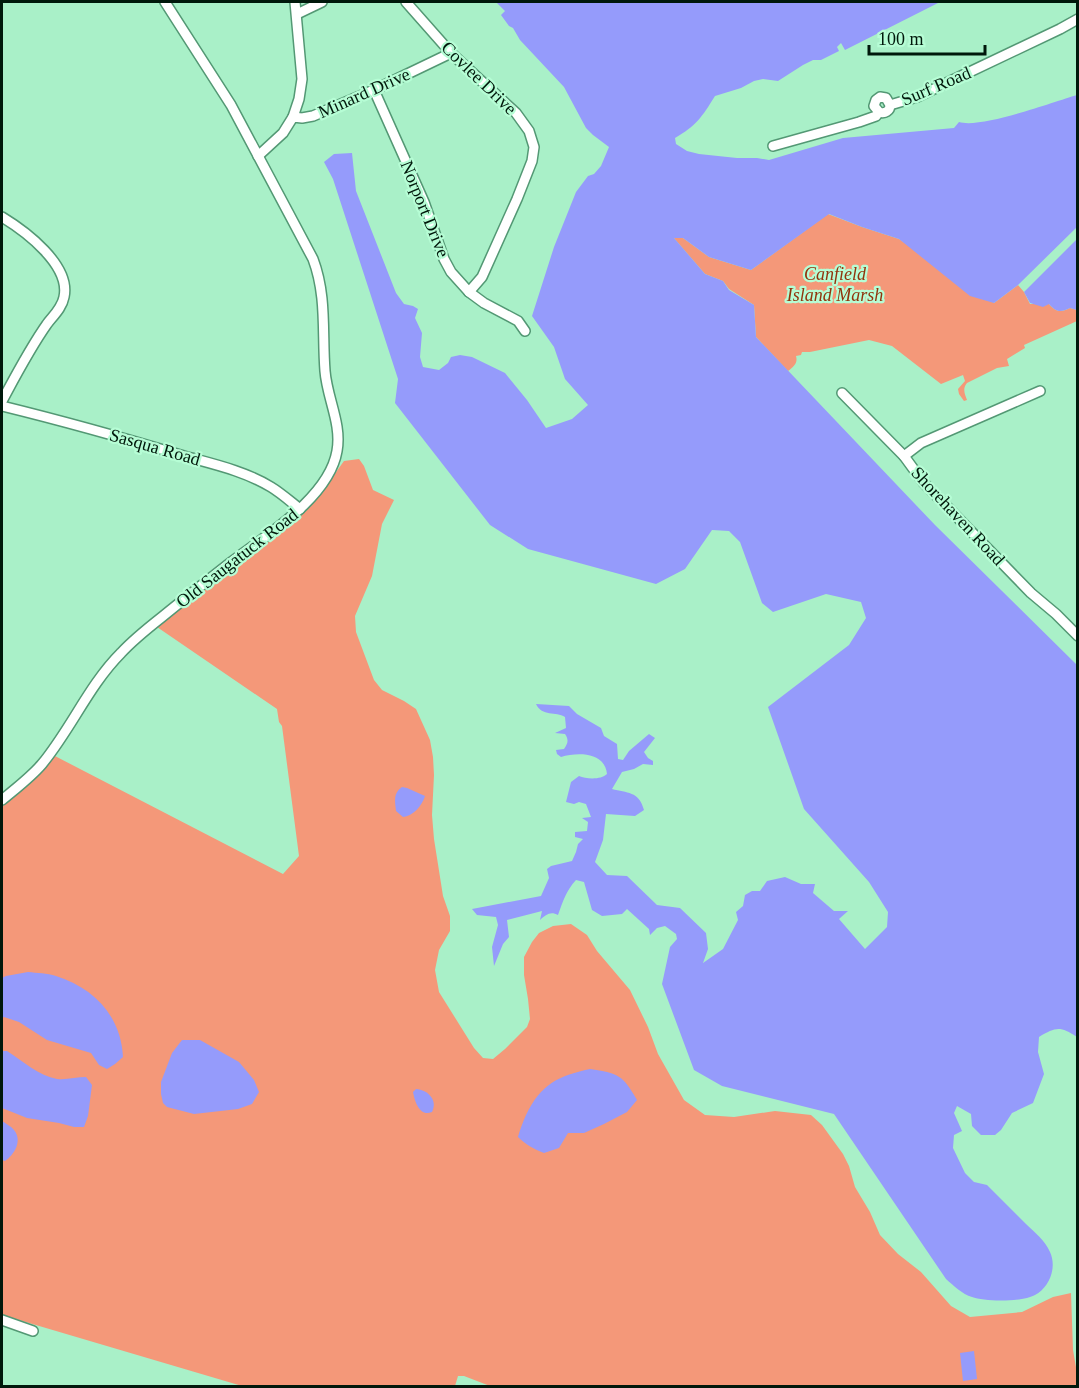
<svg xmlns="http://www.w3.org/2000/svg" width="1079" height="1388" viewBox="0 0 1079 1388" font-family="Georgia,serif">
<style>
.green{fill:#f49879}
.water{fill:#959bfb}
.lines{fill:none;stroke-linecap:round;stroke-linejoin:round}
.minor-casing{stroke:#539874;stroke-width:12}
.minor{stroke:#fff;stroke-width:9}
.labels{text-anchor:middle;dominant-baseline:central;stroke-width:4.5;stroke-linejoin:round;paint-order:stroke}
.street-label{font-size:18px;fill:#00180b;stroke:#b6fdd5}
.park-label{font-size:18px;font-style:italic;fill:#91340d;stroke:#b6fdd5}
</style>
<rect width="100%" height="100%" fill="#a9f0c8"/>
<g class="green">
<path d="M828,214l34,13 37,12 95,64 24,-18 6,7 6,12h19c7,8 11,9 21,4l7,2v11l-53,24 1,3 -18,11 2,7 -12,2 -30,15c-5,6 -2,11 0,17l-3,1 -5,-7 -1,-5 7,-8 -2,-6 -22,9 -49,-38 -23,-6 -59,12h-8l-1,3 -5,1c2,7 -2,10 -8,15l-32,-34 -2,-32 -25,-16 -6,-8 -18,-7 -32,-37 10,1 26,19 42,13z"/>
<path d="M359,459l5,7 9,24 21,10 -12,24 -10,52 -17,40 1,16 18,48 8,10 22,11 12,8 14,31 3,17 1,18 -2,40 2,24 9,57 7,20v15l-11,19 -4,20 4,22 35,56 9,10 10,1 12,-10 22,-22 3,-8 -2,-20 -4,-24v-18l8,-15 7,-9 14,-7 18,-2 16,11 10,16 33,39 18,37 10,27 26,46 21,15 29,2 41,-6 36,4 11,10 21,29 6,12 6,21 15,25 10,23 18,19 23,18 30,34 19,11 52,-5 31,-15 18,-4 2,57 4,23v13h-587l-26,-10h-6l-3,10h-213l-240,-71v-508l51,-52 230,119 16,-18 -17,-130 -3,-4 -2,-13 -120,-82c31,-27 64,-54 98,-78 17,-12 34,-22 49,-36 15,-15 27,-34 40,-52z"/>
</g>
<g class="water">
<path d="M496,2h444l-95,48 -4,-7 -4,4 2,4 -18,9h-8l-10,5 -25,16 -15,-2 -9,2 -13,7 -26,8c-13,21 -19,30 -40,42l1,6 11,7 12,3 38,4h20l12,2 74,-22 111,-10 5,-6c22,7 94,-20 118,-27v132l-59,58 -24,18 -24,-7 -71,-57 -37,-12 -33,-13 -78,56 -42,-13 -26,-19h-9l31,36 18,7 6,9 25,15 2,32 179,188 142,140v372c-17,-11 -21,-10 -38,0l-1,15 6,22 -11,29 -21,10 -11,17 -6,5h-14l-9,-9 -1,-12 -14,-8 -3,7 8,18 -8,4 -1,13 12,25 9,9 13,3c13,13 26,26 39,39 8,8 19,16 24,28 7,15 0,35 -15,43 -12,7 -50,7 -63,2 -10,-3 -18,-11 -26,-18l-112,-165 -112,-28 -28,-16 -32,-86 8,-37 7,-8 -1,-5 -11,-8 -8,2 -7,7 -1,-6 -22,-20 -5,5 -20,2 -10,-6 -8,-28 -8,-2c-10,11 -13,21 -18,35 -8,-4 -12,0 -18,5l2,-9 -35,9 2,17 -6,7 -9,22 -2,-19 6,-22 -2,-8 -19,-2 -5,-6 69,-13 8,-18 -2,-9 4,-3 21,-5 4,-9 2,-8 5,-5 -8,-2v-5l12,-1 1,-9 -6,-4 9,-1 -5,-13 -7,-2 -5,2 -8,-2 5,-20 8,-6c7,3 22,4 28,-2 -2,-22 -29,-22 -46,-17l-4,-3 -1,-4 8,-1c4,-6 5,-9 1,-15l-10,-1 11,-5 -1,-11c-9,-6 -23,0 -29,-13l33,2 8,8 24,14 3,8 13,8 1,15 5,1 6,-9 20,-17 6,4 -11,14 4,6 5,3v4l-10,-1 -9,5 -12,3 -10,17c15,4 27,2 32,21l-9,6 -29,-2 -3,26 -8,22 12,13 20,1 30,29 23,3 26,25 2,16 -5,14 20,-14 15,-29 -2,-8 7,-6 2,-11 7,-4h8l7,-10 18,-4 16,7h14l-2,9 21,18h14l-9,8 26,30 22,-22 1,-15 -19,-30 -65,-73 -36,-102 81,-62 17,-27 -5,-16 -35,-8 -53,18 -11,-9 -22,-61 -11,-11 -17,-1 -27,39 -29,15 -128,-35 -38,-24 -95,-122 3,-24 -65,-200 -9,-17 10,-8 18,-1 4,38 40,102 8,11 9,2 5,3 -3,9 7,15 -2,24 3,10 16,3 9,-7 3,-6 9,-2 12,2 33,16 22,27 19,28 26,-9 16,-14 -23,-26 -11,-32 -22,-31 22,-69 22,-55 12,-16 6,-2 7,-8 8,-19 -16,-12 -7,-7 -22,-41 -44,-47 -7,-12 -4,-2 -8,-11 4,-4z"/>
<path d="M1077,239v71l-7,-2c-10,5 -14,4 -21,-4l-6,3 -13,-4 -6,-11z"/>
<path d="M402,787l5,1 18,8c-3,10 -12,20 -22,21l-7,-6c-1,-10 -3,-18 6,-24z"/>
<path d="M28,972c9,1 19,1 28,4 38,12 65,40 67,81l-8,7 -8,5 -8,-4 -8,-12 -44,-13 -28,-18 -15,-5 -2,1v-40l4,-2z"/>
<polygon points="182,1040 200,1040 239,1062 254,1080 259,1092 252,1104 238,1109 194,1114 167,1107 163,1103 161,1094 161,1082 172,1053"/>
<path d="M2,1051h5c16,10 32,25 50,28 10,1 20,-2 29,-2l6,8 -4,31 -4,11h-10l-15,-4 -32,-5 -25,-10z"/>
<path d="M590,1069c28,4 33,6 47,31l-10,12 -23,12 -20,9h-16l-9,15 -15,5c-10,-4 -18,-8 -26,-16 2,-8 5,-15 8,-22 15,-31 32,-39 64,-46z"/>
<path d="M416,1089c12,1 22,11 16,23 -12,5 -17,-9 -19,-20z"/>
<path d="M2,1121c4,3 9,5 12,9 9,11 0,25 -9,31l-3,-1z"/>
<polygon points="974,1351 977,1379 963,1381 960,1353"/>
</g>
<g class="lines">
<g class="minor-casing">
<g id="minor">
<polyline points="406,2 451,53 516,113 529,131 534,147 532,161 517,199 482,277 469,292"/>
<polyline points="297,14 322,2"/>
<polyline points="374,90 424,202 444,259 451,272 469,292 484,303 518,321 525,331"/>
<path d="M890,105l-4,-7 -6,-1 -4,3 -2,6 5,6c6,2 11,-1 11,-7l27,-8 143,-68 18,-10"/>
<polyline points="293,117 299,99 302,79 295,2"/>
<polyline points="773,146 859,122 876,116 879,112"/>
<polyline points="258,156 283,133 293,117 302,118 313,116 374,90 451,53"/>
<path d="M2,217c23,14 69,48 62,80 -2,11 -11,19 -17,27 -17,24 -31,51 -45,77"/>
<polyline points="842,393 904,456 923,482 1031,593 1056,614 1078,636"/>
<path d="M2,406c61,15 122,32 182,50 29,8 61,15 87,31 10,6 20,15 29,22"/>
<polyline points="904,456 921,443 1040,391"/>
<path d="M2,800c13,-11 29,-23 40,-36 29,-35 47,-79 79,-111 12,-13 27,-25 41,-36 22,-18 45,-36 68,-54 35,-27 99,-65 107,-112 5,-27 -10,-53 -12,-80 -3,-38 2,-75 -12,-112l-82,-154 -66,-103"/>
<polyline points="2,1320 33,1331"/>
</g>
</g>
<use href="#minor" class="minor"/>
</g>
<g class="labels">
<g class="street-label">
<text transform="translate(479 78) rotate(44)">Covlee Drive</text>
<text transform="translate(936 86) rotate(-23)">Surf Road</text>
<text transform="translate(364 93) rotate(-24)">Minard Drive</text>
<text transform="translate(425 209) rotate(68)">Norport Drive</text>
<text transform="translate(155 447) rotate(16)">Sasqua Road</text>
<text transform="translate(958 516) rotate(47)">Shorehaven Road</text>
<text transform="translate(237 558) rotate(-38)">Old Saugatuck Road</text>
</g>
<g class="park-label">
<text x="835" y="274">Canfield<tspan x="835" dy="21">Island Marsh</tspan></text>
</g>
</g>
<rect width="1079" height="1388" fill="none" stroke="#00180b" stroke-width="6"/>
<path d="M869 45v9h116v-9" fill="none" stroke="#00180b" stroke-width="3"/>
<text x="878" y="45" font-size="18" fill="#00180b" stroke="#b6fdd5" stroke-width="4.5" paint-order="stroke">100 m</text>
</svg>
